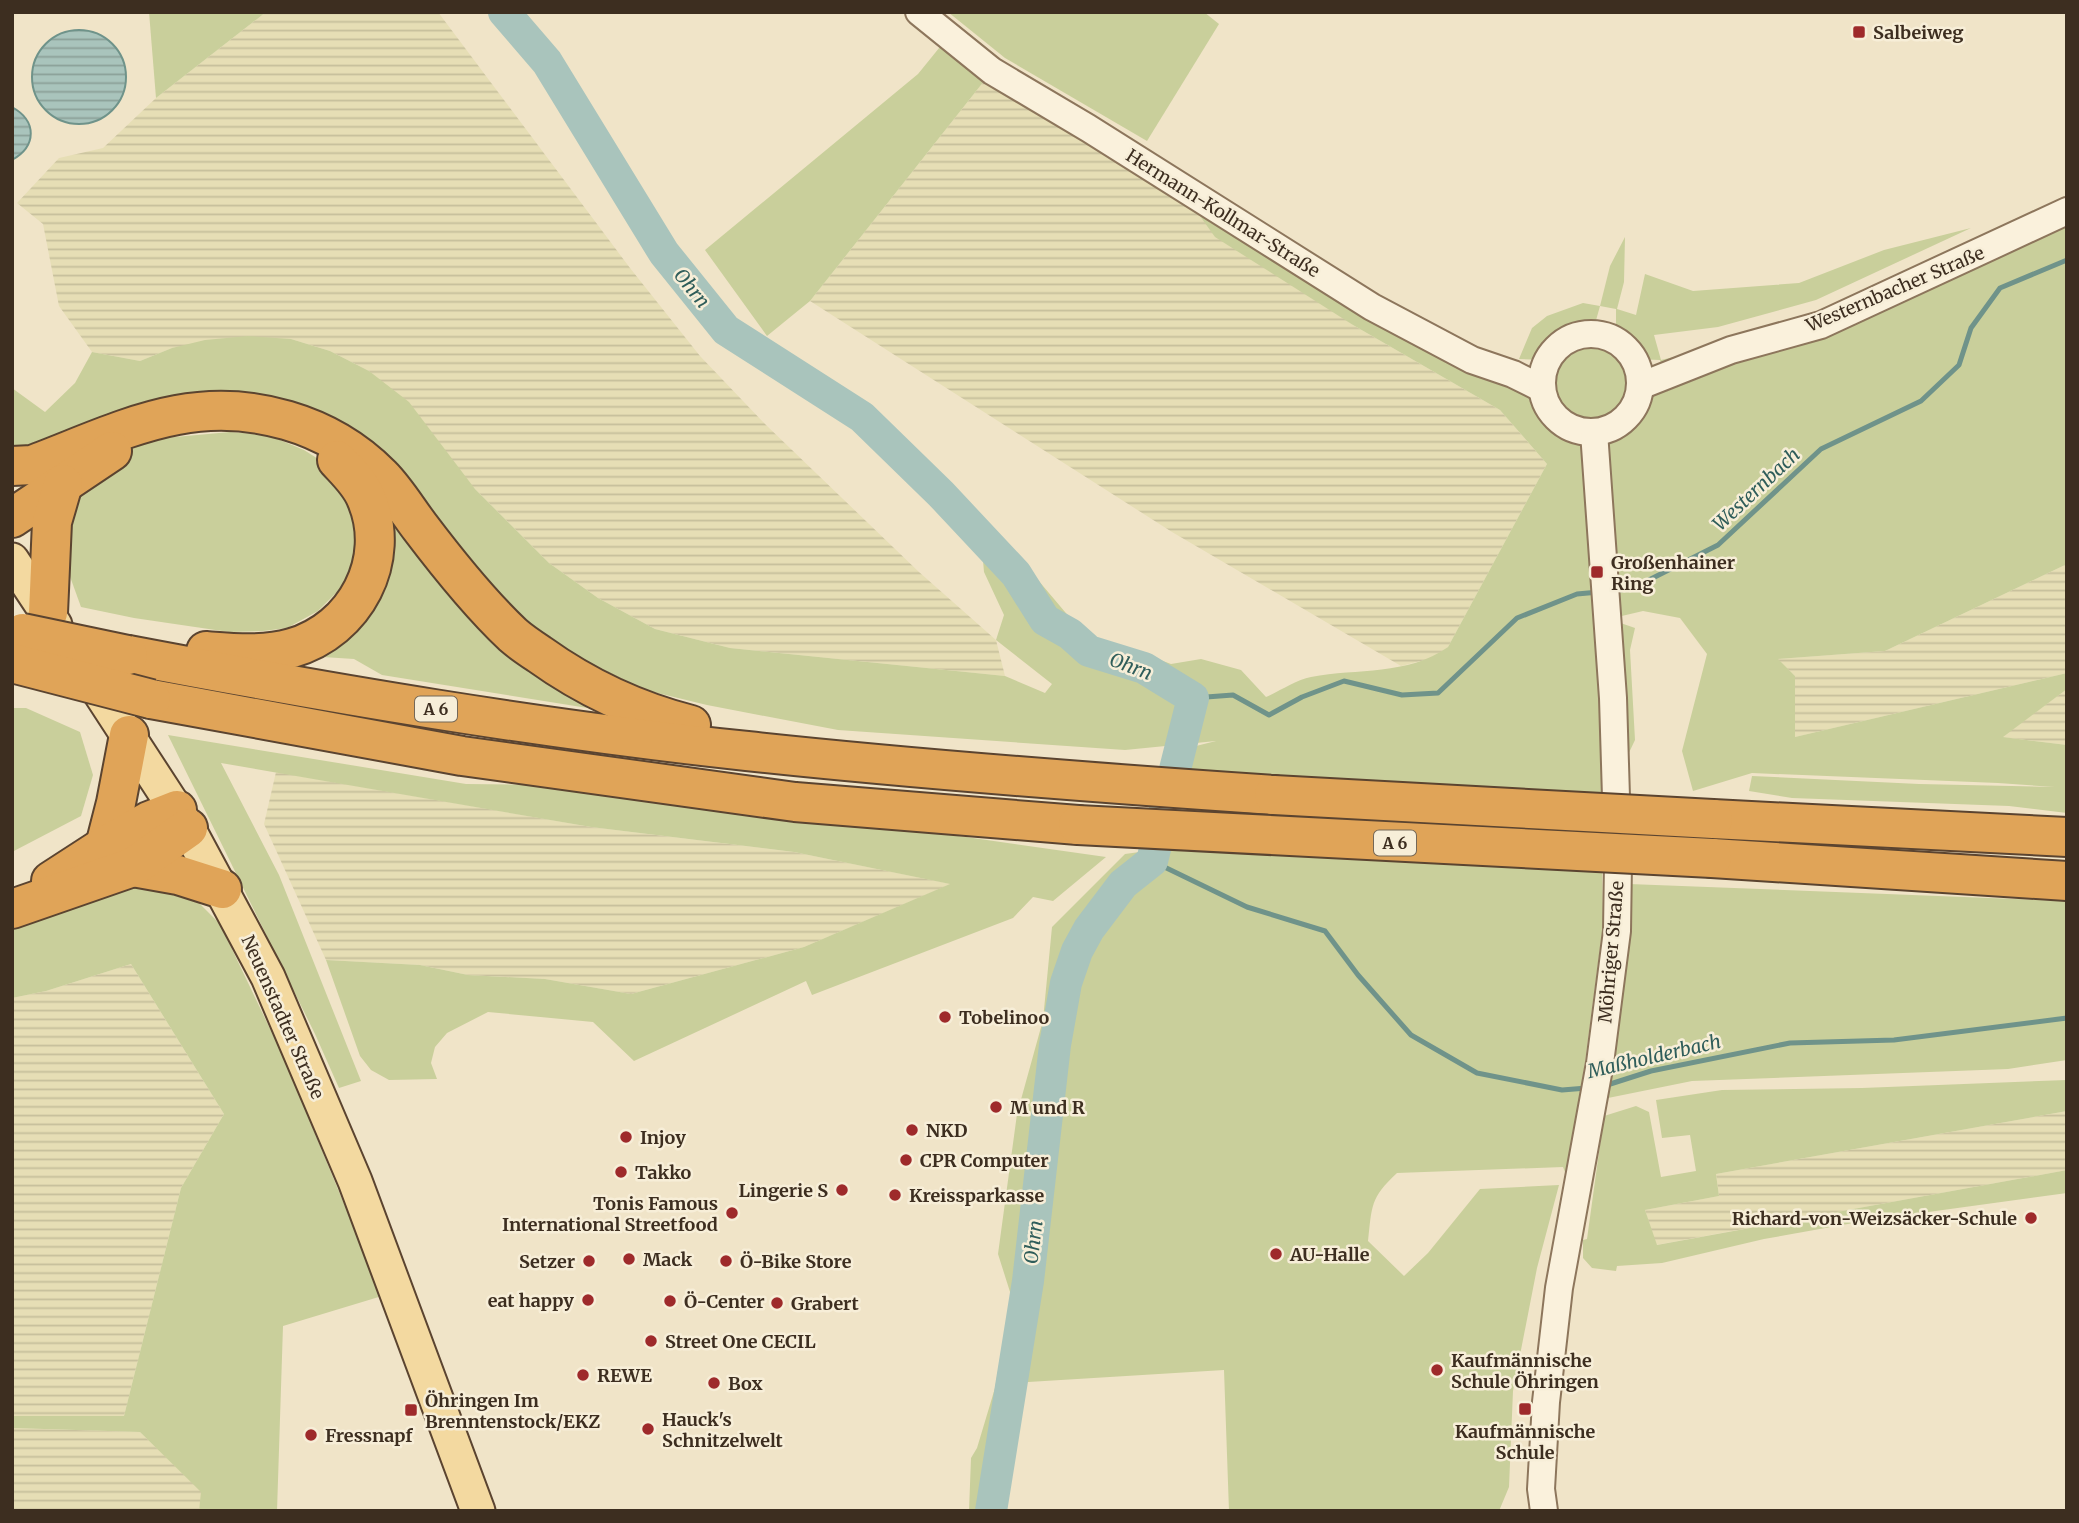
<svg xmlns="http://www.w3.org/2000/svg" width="2079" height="1523" viewBox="0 0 2079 1523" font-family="Merriweather,serif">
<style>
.farmland{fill:url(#farmland-rules)}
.grass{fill:#c9cf9b;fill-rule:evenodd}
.water{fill:url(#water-rules);stroke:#6f938a;stroke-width:2}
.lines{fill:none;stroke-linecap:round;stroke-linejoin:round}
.stream{stroke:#6f938a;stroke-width:5}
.river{stroke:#a9c4bc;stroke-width:32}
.minor-casing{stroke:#8d765c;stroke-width:30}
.major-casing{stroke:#5b4430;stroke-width:37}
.highway-casing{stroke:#5b4430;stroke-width:42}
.minor{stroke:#faf1dc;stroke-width:26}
.major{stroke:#f3d9a0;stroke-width:33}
.highway{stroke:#e0a458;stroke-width:38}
.highway-bridge-casing{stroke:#5b4430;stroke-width:42;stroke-linecap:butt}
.highway-bridge{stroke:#e0a458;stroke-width:38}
.poi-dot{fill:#9e2a2b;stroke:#f7eed8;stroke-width:2.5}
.labels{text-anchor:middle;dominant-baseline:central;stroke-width:5;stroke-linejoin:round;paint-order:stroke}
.shield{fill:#f7eed8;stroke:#756857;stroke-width:2}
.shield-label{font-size:16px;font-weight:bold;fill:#3d2e20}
.poi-label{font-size:18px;font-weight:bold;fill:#3d2e20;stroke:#f7eed8;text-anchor:start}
.street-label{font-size:18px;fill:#3d2e20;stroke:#f7eed8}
.water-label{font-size:19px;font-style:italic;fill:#2f5d5a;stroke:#f7eed8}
</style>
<defs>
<pattern id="farmland-rules" width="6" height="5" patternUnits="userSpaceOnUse" patternTransform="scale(1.75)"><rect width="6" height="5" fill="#e6deb5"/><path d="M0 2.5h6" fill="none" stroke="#c6bf9b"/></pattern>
<pattern id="water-rules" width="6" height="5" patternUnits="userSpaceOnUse" patternTransform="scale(1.75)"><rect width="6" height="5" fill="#a9c4bc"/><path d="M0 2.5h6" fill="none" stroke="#8ba098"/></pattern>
</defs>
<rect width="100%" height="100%" fill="#f0e4c8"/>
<g class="farmland">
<polygon points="266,12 438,12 630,268 700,356 766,425 919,572 996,640 1005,676 730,648 655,629 598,598 549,563 475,489 369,371 330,351 291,339 172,348 140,361 92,352 59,306 43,224 17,203 59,158 103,148 156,98"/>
<polygon points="992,71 1088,128 1353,325 1500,410 1547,464 1448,647 1433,658 1401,666 1172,532 810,301"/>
<polygon points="2067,564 2067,673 1795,737 1795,676 1777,659 1885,651"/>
<polygon points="2067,689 2067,745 2002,737"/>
<polygon points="276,772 591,827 794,852 951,884 804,947 631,994 545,979 468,975 420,965 326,960 264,824"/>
<polygon points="131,964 224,1114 181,1188 124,1416 12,1416 12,998 46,991"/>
<polygon points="2067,1111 2067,1170 1656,1245 1645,1210 1719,1196 1716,1174"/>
<polygon points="12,1428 140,1432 202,1492 199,1511 12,1511"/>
</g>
<g class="grass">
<polygon points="149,12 266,12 156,98"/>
<polygon points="948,12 1204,12 1219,24 1147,141 1005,58"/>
<polygon points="948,37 992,71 810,301 767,336 705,250 918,74"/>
<path d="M1177,184l365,204v-16l4,-12 -27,-1 13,-31 15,-12 36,-13 17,3 10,-40 15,-29 -1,45 -7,27 19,6 9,-41 48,17 106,-8 85,-33 87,-22 -155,72 -98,27 -64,8 7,25 38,-9 32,-1 336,-139v353l-182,87 -107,8 17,17v61l272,-64v16l-64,48 64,8v68l-58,-7 -217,-8 -43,-7 3,-15 167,8 136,3 -57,-4 -246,-10 -59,18 -11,-40 25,-97 -27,-36 -37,-7 -34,8 26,9 -5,22 5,90 -19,40 -9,-161 -13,4 8,77v99l-416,-22 -6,-27 36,-9 -91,9 -287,-20 -131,-25 -62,-15 -64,-31 -45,-29 -41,-37 -126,-152 -70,-37 -64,-13 -81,9 -85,35 -57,15v-62l33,24 30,-29 17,-31 48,9 32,-13 33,-8 43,-4 43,3 39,12 39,20 40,31 66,87 74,74 49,35 57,31 75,19 275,28 40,17 7,-9 -56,-44 8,-25 -20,-43 -3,-35 18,-3 88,104 41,10 43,16 30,-5 40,11 25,27c14,-6 30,-17 45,-20 47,-9 96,-1 137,-30l99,-183 -47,-54 -147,-85 -138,-88zM1600,306l16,3v31l-13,-5 -15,-2 7,-9zM1634,359l26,1 5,15 -25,10z"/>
<polygon points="230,432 268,435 304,450 334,469 359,532 356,569 336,593 318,611 287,628 263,631 229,632 134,618 81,607 68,571 62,539 74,494 119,455 153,439"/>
<polygon points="378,505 625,714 382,675 354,659 292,655 322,644"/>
<polygon points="12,708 26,708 80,732 93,775 81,816 12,852"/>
<polygon points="168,735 466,784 544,785 966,837 1106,857 1053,901 1033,897 1013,918 812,995 806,981 634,1061 593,1022 488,1012 447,1033 435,1047 431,1063 437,1079 389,1080 371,1070 360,1056 326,960 420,965 468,975 545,979 631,994 804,947 950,884 794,852 591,827 221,763 279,875 361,1081 339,1088 315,1034"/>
<path d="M1154,850l448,18 1,57 -18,137 -18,115 -4,-10 -166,6c-27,25 -25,33 -29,68l36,35 24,-23 52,-64 79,-4 -22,83 -24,123 -4,96 -10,24h-270l-5,-141 -213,13 -20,128h-22l2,-53 6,-10 18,-60 16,-93 -13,-41 19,-140 26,-94 9,-93 73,-73z"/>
<polygon points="160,884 192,896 220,924 283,1056 382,1296 283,1326 277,1511 199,1511 201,1492 140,1432 12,1428 12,1416 124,1416 181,1188 224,1114 131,964 46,991 12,998 12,929 114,889"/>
<polygon points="1629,884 2067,901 2067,1060 2008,1069 1692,1081 1608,1098"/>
<polygon points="2067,1080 2067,1111 1716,1174 1719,1196 1645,1210 1657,1245 2067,1170 2067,1193 1870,1220 1764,1239 1662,1263 1617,1266 1616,1271 1592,1268 1583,1258 1583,1240 1587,1239 1604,1116 1636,1106 1649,1112 1661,1177 1696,1171 1690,1135 1662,1138 1656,1100 1722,1090 1862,1088"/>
</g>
<g class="water">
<circle cx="79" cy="77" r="47"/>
<path d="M12,107c25,14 25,39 0,53z"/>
</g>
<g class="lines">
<g class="stream">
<polyline points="1612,591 1633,588 1718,545 1821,449 1921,401 1959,365 1971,328 2000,288 2067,260"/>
<polyline points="1193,698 1233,695 1269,715 1302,697 1344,681 1402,695 1438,693 1517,618 1577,594 1599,592"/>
<polyline points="1152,861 1247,907 1325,931 1358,975 1411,1035 1477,1073 1562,1090 1587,1088"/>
<polyline points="1604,1086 1651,1071 1790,1043 1894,1040 2067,1018"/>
</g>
<polyline class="river" points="504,12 547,62 664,253 726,330 862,417 941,494 1016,574 1045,620 1070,634 1089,651 1144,668 1193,698 1152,861 1123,884 1089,929 1077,951 1066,983 1055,1045 1028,1281 991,1511"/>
<g class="minor-casing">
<g id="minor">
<polyline points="919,12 992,71 1088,128 1372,307 1472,360 1513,374 1541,388"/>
<circle cx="1591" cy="383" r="49"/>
<polyline points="1640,386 1731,350 1821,325 2067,211"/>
<polyline points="1544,1511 1541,1489 1546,1402 1559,1288 1600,1063 1617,931 1618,863 1613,698 1594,432"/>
</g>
</g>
<g class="major-casing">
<g id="major">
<polyline points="12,560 55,625"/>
<polyline points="87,673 188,828 268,977 355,1181 478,1511"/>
</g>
</g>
<g class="highway-casing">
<g id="highway">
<path d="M12,466l20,-1c46,-17 96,-41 145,-50 73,-14 152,8 204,61 15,15 26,34 39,51 28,37 59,76 93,108 8,7 17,13 26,19 46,33 97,57 152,71"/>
<polyline points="12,518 112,451"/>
<polyline points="48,613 52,522 63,484"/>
<path d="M206,651c27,2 59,5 86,-3 63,-18 101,-88 74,-150 -6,-15 -18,-26 -29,-38"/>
<path d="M128,655c205,39 411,74 619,96 175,19 351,32 527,44"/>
<polyline points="151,699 462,756 795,802 1078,825"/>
<polyline points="1713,819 2067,837"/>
<polyline points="105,846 116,803 129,735"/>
<polyline points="1712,858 2067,881"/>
<polyline points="133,867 178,875 222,889"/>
<polyline points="51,881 105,846 149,821 177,810"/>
<polyline points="12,909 133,867 188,828"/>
</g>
</g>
<use href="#minor" class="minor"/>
<use href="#major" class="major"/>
<use href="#highway" class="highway"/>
<g class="highway-bridge-casing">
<g id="highway-bridge">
<polyline points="23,633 128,655"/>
<polyline points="12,663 151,699"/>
<polyline points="1274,795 1713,819"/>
<polyline points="1078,825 1712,858"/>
</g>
</g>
<use href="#highway-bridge" class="highway-bridge"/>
</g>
<g class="poi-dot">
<rect x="1852" y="25" width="14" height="14" rx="3.5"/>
<rect x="1590" y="565" width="14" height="14" rx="3.5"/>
<circle cx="945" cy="1017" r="7"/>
<circle cx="996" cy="1107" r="7"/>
<circle cx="912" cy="1130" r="7"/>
<circle cx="626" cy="1137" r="7"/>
<circle cx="906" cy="1160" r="7"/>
<circle cx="621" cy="1172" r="7"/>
<circle cx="842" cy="1190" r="7"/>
<circle cx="895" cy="1195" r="7"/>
<circle cx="732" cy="1213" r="7"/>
<circle cx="2031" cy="1218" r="7"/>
<circle cx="1276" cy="1254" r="7"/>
<circle cx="629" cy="1259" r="7"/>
<circle cx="589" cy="1261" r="7"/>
<circle cx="726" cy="1261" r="7"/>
<circle cx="588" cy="1300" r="7"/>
<circle cx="670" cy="1301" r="7"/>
<circle cx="777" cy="1303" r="7"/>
<circle cx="651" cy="1341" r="7"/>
<circle cx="1437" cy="1370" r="7"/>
<circle cx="583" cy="1375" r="7"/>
<circle cx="714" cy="1383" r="7"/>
<rect x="1518" y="1402" width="14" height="14" rx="3.5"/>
<rect x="404" y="1403" width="14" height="14" rx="3.5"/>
<circle cx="648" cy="1429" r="7"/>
<circle cx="311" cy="1435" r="7"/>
</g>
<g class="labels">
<g class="shield">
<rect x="415" y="696.5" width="42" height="25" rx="5"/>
<rect x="1374" y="830.5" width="42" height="25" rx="5"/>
</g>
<g class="shield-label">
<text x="436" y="709">A 6</text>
<text x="1395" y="843">A 6</text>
</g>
<g class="poi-label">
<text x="1873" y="32">Salbeiweg</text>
<text x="1611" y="562">Großenhainer<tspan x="1611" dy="21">Ring</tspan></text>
<text x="959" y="1017">Tobelinoo</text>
<text x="1010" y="1107">M und R</text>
<text x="926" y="1130">NKD</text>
<text x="640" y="1137">Injoy</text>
<text x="920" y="1160">CPR Computer</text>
<text x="635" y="1172">Takko</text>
<text x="828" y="1190" text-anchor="end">Lingerie S</text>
<text x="909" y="1195">Kreissparkasse</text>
<text x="718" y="1203" text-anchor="end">Tonis Famous<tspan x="718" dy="21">International Streetfood</tspan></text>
<text x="2017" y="1218" text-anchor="end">Richard-von-Weizsäcker-Schule</text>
<text x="1290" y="1254">AU-Halle</text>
<text x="643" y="1259">Mack</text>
<text x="575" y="1261" text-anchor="end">Setzer</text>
<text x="740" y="1261">Ö-Bike Store</text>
<text x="574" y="1300" text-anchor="end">eat happy</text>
<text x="684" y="1301">Ö-Center</text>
<text x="791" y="1303">Grabert</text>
<text x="665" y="1341">Street One CECIL</text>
<text x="1451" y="1360">Kaufmännische<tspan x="1451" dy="21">Schule Öhringen</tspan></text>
<text x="597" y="1375">REWE</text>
<text x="728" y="1383">Box</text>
<text x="425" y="1400">Öhringen Im<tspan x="425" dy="21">Brenntenstock/EKZ</tspan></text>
<text x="662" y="1419">Hauck's<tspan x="662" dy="21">Schnitzelwelt</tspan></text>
<text x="1525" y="1431" text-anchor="middle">Kaufmännische<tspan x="1525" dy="21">Schule</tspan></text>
<text x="325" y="1435">Fressnapf</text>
</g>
<g class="street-label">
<text transform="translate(1223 213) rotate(32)">Hermann-Kollmar-Straße</text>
<text transform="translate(1895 289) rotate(-23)">Westernbacher Straße</text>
<text transform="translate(1611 952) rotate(-85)">Möhriger Straße</text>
<text transform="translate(283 1017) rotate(66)">Neuenstadter Straße</text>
</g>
<g class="water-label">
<text transform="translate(692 288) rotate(51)">Ohrn</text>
<text transform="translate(1756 489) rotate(-43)">Westernbach</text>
<text transform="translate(1131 666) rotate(21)">Ohrn</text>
<text transform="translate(1654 1056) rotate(-13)">Maßholderbach</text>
<text transform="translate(1033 1242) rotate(-83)">Ohrn</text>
</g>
</g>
<rect width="2079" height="1523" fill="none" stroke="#3d2e20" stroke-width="28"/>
</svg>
